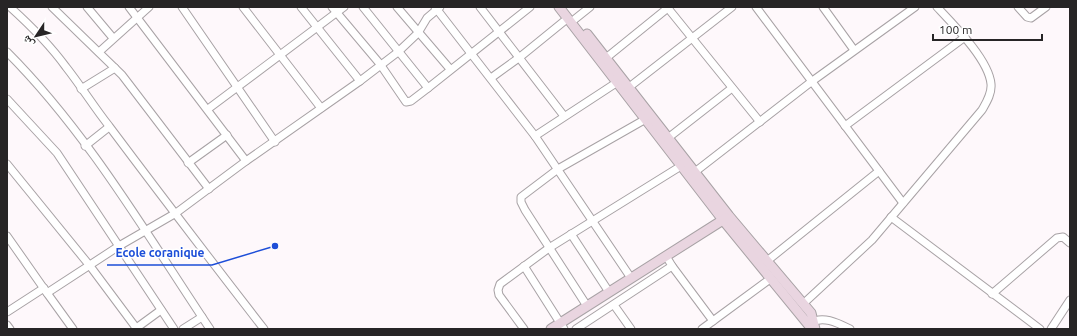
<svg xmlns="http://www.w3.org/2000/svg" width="1077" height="336" viewBox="0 0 1077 336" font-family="Ubuntu,'Noto Naskh Arabic',sans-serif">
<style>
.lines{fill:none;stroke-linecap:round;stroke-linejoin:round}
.street-casing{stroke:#a8a2a5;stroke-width:9}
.secondary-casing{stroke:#a8a2a5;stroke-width:11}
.street{stroke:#fff;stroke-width:7}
.secondary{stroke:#e9d5e0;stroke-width:9}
.leader{fill:none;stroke:#1d4ed8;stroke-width:1.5}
.callout-dot{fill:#1d4ed8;stroke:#fff;stroke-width:1.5}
.callout-label{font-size:12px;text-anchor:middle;font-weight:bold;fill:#1d4ed8;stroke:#fff;stroke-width:3;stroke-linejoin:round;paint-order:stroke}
</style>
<rect width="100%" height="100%" fill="#fef8fb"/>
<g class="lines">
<g class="street-casing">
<g id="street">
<path d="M10,7c20,18 40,38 56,60 15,19 28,40 43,59 51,68 103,136 155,203"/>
<polyline points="52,7 122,75 209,189"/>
<polyline points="87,7 113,38"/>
<polyline points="129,7 246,161"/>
<polyline points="182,7 275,142"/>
<polyline points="243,7 321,108"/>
<polyline points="301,7 360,81"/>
<polyline points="332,7 380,64 406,102 411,101 428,88 530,7"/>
<polyline points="363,7 428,88"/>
<polyline points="397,7 450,69"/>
<polyline points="435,7 535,136 616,83"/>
<polyline points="480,7 564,116"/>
<polyline points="667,7 760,122"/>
<polyline points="756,7 903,203"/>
<polyline points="823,7 854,50"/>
<polyline points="1018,7 1027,17 1031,18 1046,7"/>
<polyline points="575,19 590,7"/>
<path d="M7,52c81,81 140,183 203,277"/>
<polyline points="99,52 149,7"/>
<polyline points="606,58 669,7"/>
<polyline points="491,78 520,57 568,18"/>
<polyline points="628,88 732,7"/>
<polyline points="81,89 115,68"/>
<polyline points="7,99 57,153 174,329"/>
<polyline points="208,109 344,7"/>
<polyline points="845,126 965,37"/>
<polyline points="535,136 631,278"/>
<polyline points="668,138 732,88"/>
<polyline points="85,146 109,127"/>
<polyline points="188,163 227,135"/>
<polyline points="7,164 90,266 137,329"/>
<polyline points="691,175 811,82 915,7"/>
<polyline points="891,217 1040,329"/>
<polyline points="571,234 609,292"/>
<polyline points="7,236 47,293 119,246 176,213 246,161 360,81 398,52 418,33 427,18 440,7"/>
<polyline points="767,261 879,171"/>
<polyline points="524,266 564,329"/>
<polyline points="672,266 713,321"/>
<polyline points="47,293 73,329"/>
<polyline points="992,294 1057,238 1063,237 1070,243"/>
<path d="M803,304l69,-64 110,-130c4,-7 10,-16 9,-26 -2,-24 -37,-59 -54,-77"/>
<polyline points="614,305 631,329"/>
<polyline points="587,306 525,210 521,202 521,197 558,169 644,120"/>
<polyline points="7,312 44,288"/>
<path d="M810,323c13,-8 28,0 40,6"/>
<polyline points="7,325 10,329"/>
<polyline points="135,329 161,310"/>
<polyline points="183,329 202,317"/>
<polyline points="524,329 499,295 498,290 500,284 549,248 681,166"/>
<polyline points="576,329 672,266 666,256"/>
<polyline points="702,329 770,279"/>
<polyline points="1051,329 1070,300"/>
</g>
</g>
<g class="secondary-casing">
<g id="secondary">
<polyline points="559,7 723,220 812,329"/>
<polyline points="587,34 729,216 811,313 815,329"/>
<polyline points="551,329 726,218"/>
</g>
</g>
<use href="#street" class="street"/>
<use href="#secondary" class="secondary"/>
</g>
<path class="leader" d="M275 246L212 265H107"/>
<circle class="callout-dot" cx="275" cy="246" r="4"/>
<g class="callout-label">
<text x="160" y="257">Ecole coranique</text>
</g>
<rect width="1077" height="336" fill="none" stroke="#272526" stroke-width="16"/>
<g transform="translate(36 36) rotate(235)" stroke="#ffffff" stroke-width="3" paint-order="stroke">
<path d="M0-3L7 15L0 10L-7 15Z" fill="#272526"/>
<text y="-6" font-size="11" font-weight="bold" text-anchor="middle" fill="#272526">ش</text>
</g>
<path d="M933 34v6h109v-6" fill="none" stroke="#272526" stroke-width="2"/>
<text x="939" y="34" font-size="12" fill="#272526" stroke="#ffffff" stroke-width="3" paint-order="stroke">100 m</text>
</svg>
